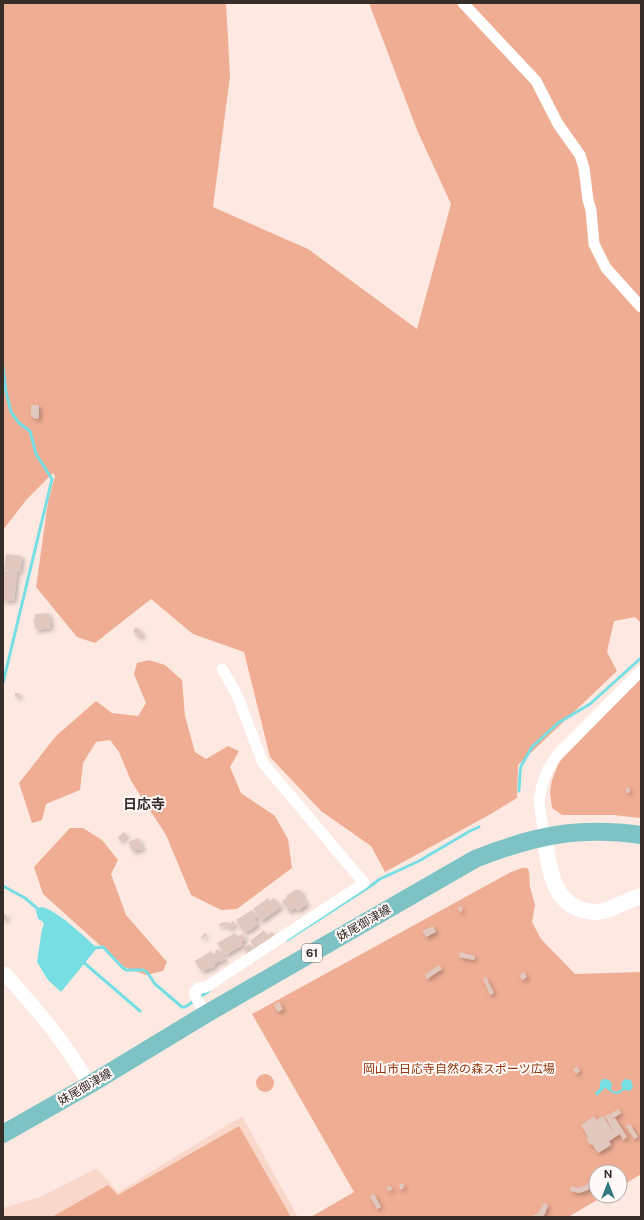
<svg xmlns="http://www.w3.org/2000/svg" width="644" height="1220" viewBox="0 0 644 1220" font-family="'Public Sans','Noto Sans JP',sans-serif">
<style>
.built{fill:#f9d8cb}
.green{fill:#efad93}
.water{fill:#77dfe3}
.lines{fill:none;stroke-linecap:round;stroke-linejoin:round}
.stream{stroke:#77dfe3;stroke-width:3}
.building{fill:#e1c8bf;filter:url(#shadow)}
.minor{stroke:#fff;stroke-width:11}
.tertiary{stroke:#fff;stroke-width:14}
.secondary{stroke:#fff;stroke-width:16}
.primary{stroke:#7dc3c6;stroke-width:18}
.labels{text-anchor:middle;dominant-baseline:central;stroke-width:4;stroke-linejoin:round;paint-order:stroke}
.shield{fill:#fff9f7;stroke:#736a67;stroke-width:1}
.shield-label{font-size:11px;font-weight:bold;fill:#372d29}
.street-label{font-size:12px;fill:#372d29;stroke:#fff9f7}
.park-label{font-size:12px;fill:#8e380e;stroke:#fff9f7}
.quarter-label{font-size:14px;font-weight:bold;fill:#372d29;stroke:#fff9f7}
</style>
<defs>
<filter id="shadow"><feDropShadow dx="2.5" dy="2.5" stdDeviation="2" flood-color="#0004"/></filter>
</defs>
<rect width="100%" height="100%" fill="#fde9e1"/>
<polygon class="built" points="242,1116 298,1217 3,1217 3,1208 40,1197 97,1168 118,1192"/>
<g class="green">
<polygon points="3,3 226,3 230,76 213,207 308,249 417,329 451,204 417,130 369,3 641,3 641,623 635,617 614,621 607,652 617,671 518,765 517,798 489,815 385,872 371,846 321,811 270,757 244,652 193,634 151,599 95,643 77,637 36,587 48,502 55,476 53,473 27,499 3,530"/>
<polygon points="149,660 165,665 182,680 185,716 195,752 206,759 228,746 239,751 230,767 241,793 275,816 288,839 292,868 237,909 221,910 191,895 166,835 131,781 119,752 110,740 96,742 83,763 80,790 46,804 42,820 32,823 19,783 56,736 96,701 112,713 138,716 146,703 134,674 137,663"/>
<polygon points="641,678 641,818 613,815 562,815 552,808 550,792 552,780 559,762"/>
<polygon points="70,828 83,828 102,840 118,860 111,874 126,915 167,962 163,971 146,975 124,967 43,894 34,867"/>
<polygon points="522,868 527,868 529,871 530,887 535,905 532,922 541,939 575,974 641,972 641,1174 620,1187 620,1172 596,1172 596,1196 604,1196 568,1217 311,1217 354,1192 252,1014 511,872"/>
<circle cx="265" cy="1083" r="9"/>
<polygon points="239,1126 291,1217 52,1217 108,1185 118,1195"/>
</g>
<g class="water">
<path d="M40,907c13,-1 47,32 57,41l-36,44 -13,-12 -11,-18 5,-33 2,-5 -2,-3 -4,-2 -2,-8z"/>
<path d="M603,1079c5,0 8,1 9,6l-1,4c3,4 7,3 11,0l-1,-6 4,-4 6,1 2,7 -3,4 -6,-1c-8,8 -12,2 -19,-2l-8,8 -2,-3 5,-5v-6z"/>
</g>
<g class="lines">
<g class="stream">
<polyline points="3,367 6,392 11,412 19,423 30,431 36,454 52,479 3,683"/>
<polyline points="519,791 520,773 521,766 532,747 558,723 590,704 641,658"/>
<polyline points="3,886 25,898 39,910"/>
<polyline points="287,940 372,885 380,879 419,861 470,831 479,827"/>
<polyline points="95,948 103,947 122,967 126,970 143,970 147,972 155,984 182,1007 185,1007 209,991"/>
<polyline points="82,961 140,1011"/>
</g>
</g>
<g class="building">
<polygon points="31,405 39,405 39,417 38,419 33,418 33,417 31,417"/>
<polygon points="6,554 22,556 20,572 4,570"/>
<polygon points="3,571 17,572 14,601 5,600 5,602 3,602"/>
<polygon points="49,613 51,628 36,630 33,619 35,619 35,614"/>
<polygon points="136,627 143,634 140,638 133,631"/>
<polygon points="15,693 19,693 20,697 15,697"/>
<polygon points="626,788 630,788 630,793 626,792"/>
<polygon points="124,832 127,836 120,841 118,837"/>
<polygon points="138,838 143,849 140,850 139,849 133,852 128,842"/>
<polygon points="297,889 298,890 299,889 303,895 302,896 307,904 298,911 295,908 289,912 282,901 287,897 286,896"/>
<polygon points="268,898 270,901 274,898 281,907 261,921 253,909"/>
<polygon points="461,906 463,910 460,912 458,908"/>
<polygon points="252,910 257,917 254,919 258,924 249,931 248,930 244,933 236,920"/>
<polygon points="3,913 8,917 4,921 3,920"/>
<polygon points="233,921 236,924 232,927 230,924"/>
<polygon points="225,922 225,923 228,922 232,927 229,929 226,925 220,927 219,924"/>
<polygon points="433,926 436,932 426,937 422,931"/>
<polygon points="264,930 267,935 272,932 275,935 255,948 250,941"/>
<polygon points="205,933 207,934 203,939 201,938"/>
<polygon points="235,933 238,937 242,934 246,939 241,942 243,945 226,955 217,943"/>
<polygon points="249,944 253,948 246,953 243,948"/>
<polygon points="219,949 225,959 221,962 220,960 214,965 215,966 210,969 209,968 202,972 195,961 211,951 213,954 216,953 215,951"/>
<polygon points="460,952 475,956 474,960 459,957"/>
<polygon points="439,965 442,969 427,979 425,975"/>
<polygon points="524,972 527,977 522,980 519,975"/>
<polygon points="486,977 494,993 490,995 483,979"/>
<polygon points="279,1002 283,1009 278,1012 274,1005"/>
<polygon points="577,1067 580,1071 576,1074 573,1069"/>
<polygon points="618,1109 621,1113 612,1119 609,1115"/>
<polygon points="609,1114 612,1119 610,1120 615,1118 627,1137 623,1140 620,1134 609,1141 611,1145 598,1153 592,1144 590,1145 586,1138 588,1137 581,1125 594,1116 596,1120 603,1116 614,1133 605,1116"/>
<polygon points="630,1124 638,1137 634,1139 626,1126"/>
<polygon points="592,1173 596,1174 596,1179 591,1187 588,1190 579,1193 570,1191 571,1186 578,1188 586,1185 589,1182"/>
<polygon points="400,1184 404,1184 403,1189 399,1189"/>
<polygon points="388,1186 392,1187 391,1191 387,1190"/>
<polygon points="374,1194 381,1207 377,1209 370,1196"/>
<polygon points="544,1203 548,1205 545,1214 542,1217 530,1217 538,1213"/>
</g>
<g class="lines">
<g class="minor">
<polyline points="463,3 536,81 558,124 580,155 584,168 588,200 591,210 594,244 606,268 641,307"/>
<polyline points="544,836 539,801 542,785 547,771 558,754 641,671"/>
<polyline points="206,1014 195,996 195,991 199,988 206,987 364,883 263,763 237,695 222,669"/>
</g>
<path class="tertiary" d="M5,974c31,35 62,69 84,111"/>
<path class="secondary" d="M544,836c5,26 6,60 33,72 9,4 17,5 27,3 12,-4 24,-11 37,-15"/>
<path class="primary" d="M3,1134l86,-49 117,-71 269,-155c58,-23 103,-33 166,-24"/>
</g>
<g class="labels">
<rect class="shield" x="302" y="944" width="20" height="18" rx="3"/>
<g class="shield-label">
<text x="312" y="953">61</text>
</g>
<g class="street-label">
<text transform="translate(364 923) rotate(-30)">妹尾御津線</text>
<text transform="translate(85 1087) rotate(-30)">妹尾御津線</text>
</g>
<g class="park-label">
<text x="459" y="1069">岡山市日応寺自然の森スポーツ広場</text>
</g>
<g class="quarter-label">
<text x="144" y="804">日応寺</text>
</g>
</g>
<rect width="644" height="1220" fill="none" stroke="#372d29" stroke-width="8"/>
<g transform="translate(608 1184)"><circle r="19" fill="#fff9f7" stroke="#afa7a5"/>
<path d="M0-3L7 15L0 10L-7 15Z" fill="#317b7e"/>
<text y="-6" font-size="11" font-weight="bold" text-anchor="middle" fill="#372d29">N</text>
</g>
</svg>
